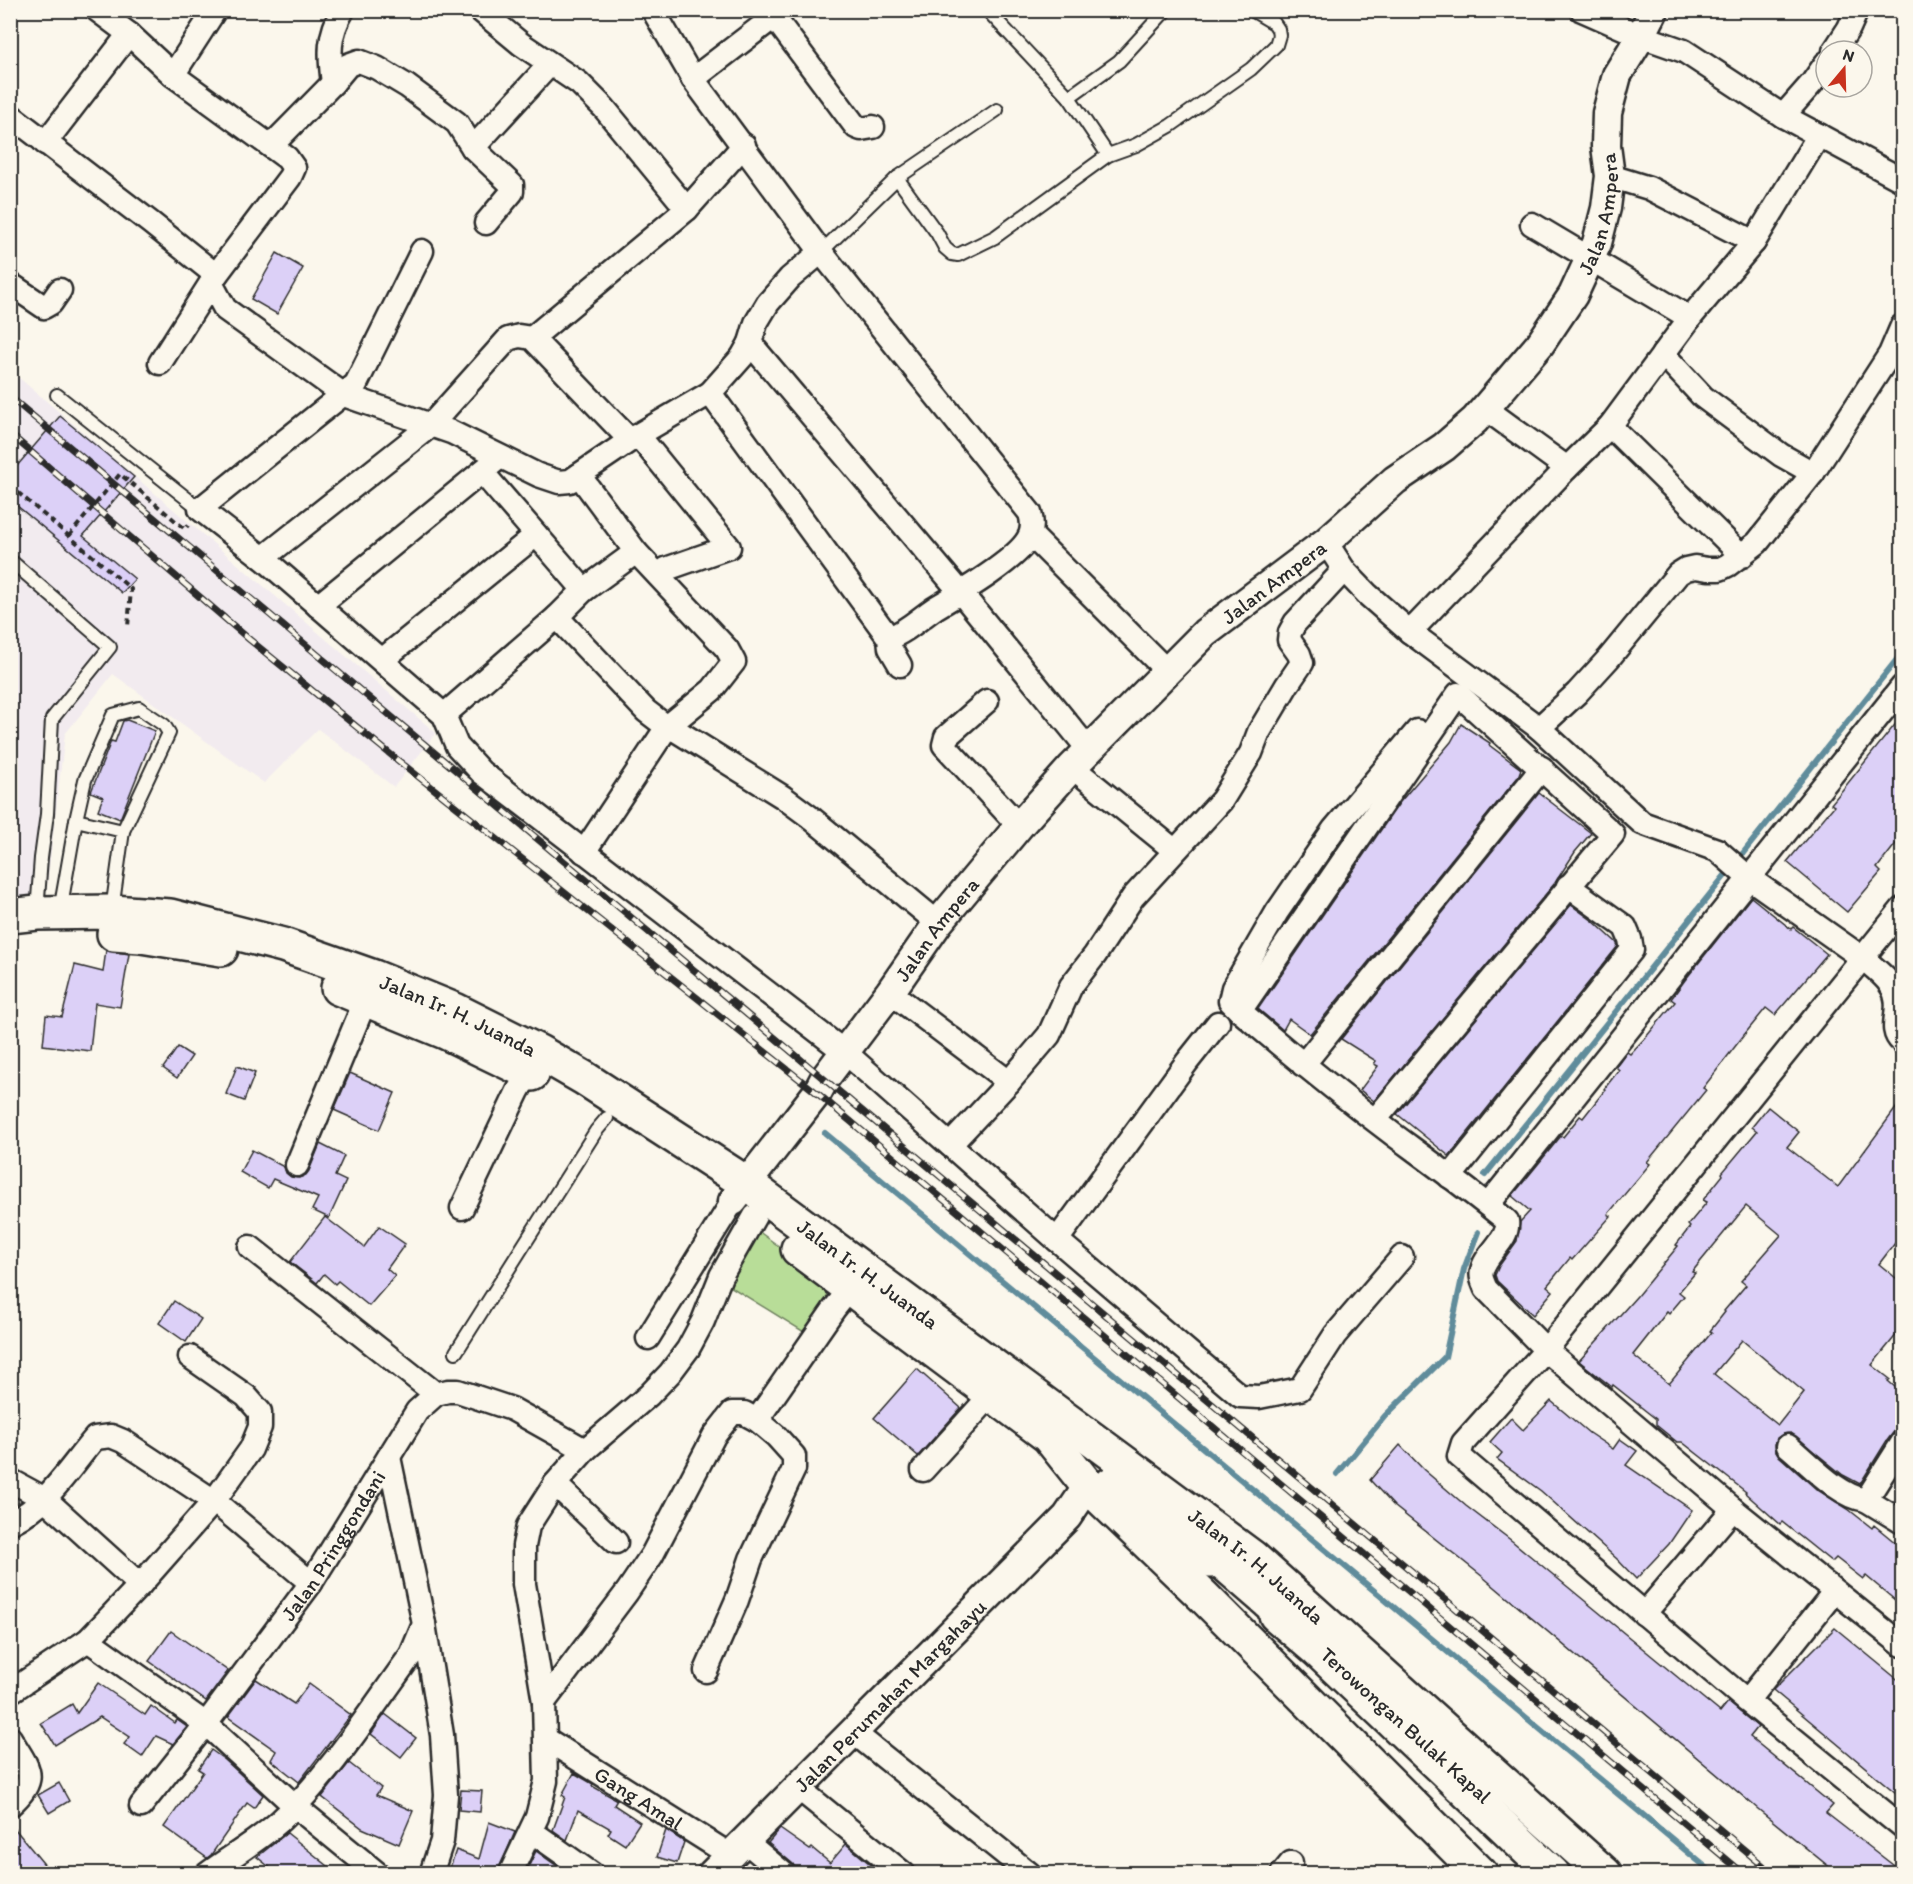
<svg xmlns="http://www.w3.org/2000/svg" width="1913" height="1884" viewBox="0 0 1913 1884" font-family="Itim,sans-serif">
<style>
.built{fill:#f2ebef}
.green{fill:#b8dd98;stroke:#728462;stroke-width:1.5}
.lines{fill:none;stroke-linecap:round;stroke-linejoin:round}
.stream{stroke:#618c9b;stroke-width:6}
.building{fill:#dcd0f7;stroke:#2b2b2b;stroke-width:1.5;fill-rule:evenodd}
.service-casing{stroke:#2b2b2b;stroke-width:16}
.minor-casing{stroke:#2b2b2b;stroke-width:27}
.tertiary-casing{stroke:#2b2b2b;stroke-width:33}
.trunk-casing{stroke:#2b2b2b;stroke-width:38}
.path{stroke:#2b2b2b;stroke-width:4;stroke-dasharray:6 4.5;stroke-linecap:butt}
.service{stroke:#fbf7ec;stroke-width:12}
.minor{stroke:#fbf7ec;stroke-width:22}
.tertiary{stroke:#fbf7ec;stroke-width:28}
.trunk{stroke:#fbf7ec;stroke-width:33}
.rail-casing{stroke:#2b2b2b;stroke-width:7}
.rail{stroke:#fbf7ec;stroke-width:4.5;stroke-dasharray:14;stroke-linecap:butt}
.labels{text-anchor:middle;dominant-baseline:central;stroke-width:5;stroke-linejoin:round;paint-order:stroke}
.street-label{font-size:21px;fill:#2b2b2b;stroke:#fbf7ec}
</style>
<rect width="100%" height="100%" fill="#fbf7ec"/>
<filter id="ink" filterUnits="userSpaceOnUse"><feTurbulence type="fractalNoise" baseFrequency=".0167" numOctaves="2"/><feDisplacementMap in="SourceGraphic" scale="12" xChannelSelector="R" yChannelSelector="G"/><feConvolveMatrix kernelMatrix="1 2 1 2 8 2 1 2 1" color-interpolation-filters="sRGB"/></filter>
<g filter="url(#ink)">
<polygon class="built" points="11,371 436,733 394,787 318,729 264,783 113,674 65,734 46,893 11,898"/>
<polygon class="green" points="758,1231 780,1247 832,1294 804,1332 728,1285"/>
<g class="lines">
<g class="stream">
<polyline points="1740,857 1902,653"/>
<polyline points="825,1133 1714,1874"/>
<polyline points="1485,1175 1727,873"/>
<polyline points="1337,1474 1385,1416 1445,1357 1464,1269 1478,1232"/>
</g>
</g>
<g class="building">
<polygon points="277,253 303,268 277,314 251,299"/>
<polygon points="60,416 134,477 83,536 135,579 122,593 10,500 10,474"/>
<polygon points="1902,716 1902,836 1877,868 1881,872 1847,912 1787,862 1834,806 1831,804"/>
<polygon points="127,720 155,731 120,819 98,810 103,797 91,792 111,741 115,742 123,721"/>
<polygon points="1461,724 1490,743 1489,745 1521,769 1518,777 1310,1034 1289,1019 1283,1030 1258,1009 1400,802 1451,742"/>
<polygon points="1539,793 1591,833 1575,852 1555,883 1374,1101 1360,1090 1378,1066 1374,1064 1376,1061 1341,1039"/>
<polygon points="1751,897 1791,929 1793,927 1827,954 1775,1015 1766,1008 1744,1035 1703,1088 1706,1090 1647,1162 1650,1164 1608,1214 1611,1216 1572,1260 1570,1258 1547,1286 1553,1291 1533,1315 1497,1281 1495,1275 1499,1266 1517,1241 1520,1222 1530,1211 1512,1196 1561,1136 1563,1137 1580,1116 1583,1118 1605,1090 1604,1089 1619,1070 1616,1067 1627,1052 1630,1054 1646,1037 1675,1002 1671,999 1685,980"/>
<polygon points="1571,905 1593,921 1616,942 1618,946 1449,1156 1397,1114"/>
<polygon points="106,950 129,954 120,1007 95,1003 90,1051 43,1045 46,1015 62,1017 75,965 103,972"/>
<polygon points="178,1047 192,1056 177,1078 163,1068"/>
<polygon points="237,1066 255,1073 244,1101 226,1094"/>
<polygon points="350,1073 395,1093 379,1130 334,1110"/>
<path d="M1902,1100v134l-23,30 23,19v45l-30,37 18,14 -2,2 14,12v28l-16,21 -26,42 -17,-9 -52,-42 -8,1 -6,4 -2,6 1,7 3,5 37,33 32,20 24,19 2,-3 28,23v58l-36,-30 -3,3 -27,-21 -4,4 -50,-40 -2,2 -35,-31 1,-1 -64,-50h-5l-21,-17v-6l-43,-34 -1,2 -33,-26 58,-65 41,-50 -2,-1 14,-18 -2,-2 19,-23 -4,-2 20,-25 -1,-2 35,-42 -5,-4 16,-20 31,25 -12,15 51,40zM1746,1206l35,29 -40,46 5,4 -22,26 1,1 -15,19 2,1 -43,52 -36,-29 34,-43 2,2 15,-18 -5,-4 16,-19 -3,-1zM1742,1340l62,52 -26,33 -64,-51z"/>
<polygon points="320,1144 344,1156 335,1176 346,1181 329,1218 312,1210 318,1198 273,1179 268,1188 240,1172 252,1150 284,1167 286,1173 291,1177 299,1178 306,1175 309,1171"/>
<polygon points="325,1217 364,1247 379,1226 405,1244 387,1269 395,1276 369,1306 338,1281 335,1284 324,1274 317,1283 290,1262"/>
<polygon points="174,1301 201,1319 186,1342 159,1323"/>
<polygon points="917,1369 961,1408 918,1456 874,1418"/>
<polygon points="1551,1401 1589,1433 1613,1449 1620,1439 1637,1451 1626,1465 1692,1510 1669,1544 1636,1579 1617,1559 1541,1491 1497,1459 1502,1453 1490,1442 1511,1418 1523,1430"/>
<polygon points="1400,1445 1424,1470 1466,1506 1512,1541 1720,1712 1728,1702 1758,1727 1750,1737 1833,1805 1826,1813 1902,1872 1902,1874 1838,1874 1758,1809 1483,1577 1394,1506 1370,1480"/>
<polygon points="1835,1628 1902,1683 1902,1798 1773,1690"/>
<polygon points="171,1631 228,1671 206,1701 149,1661"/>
<polygon points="256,1679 294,1704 309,1684 351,1715 299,1782 271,1760 276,1751 228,1717"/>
<polygon points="98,1683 145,1715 151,1706 175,1723 177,1720 187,1727 173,1744 156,1736 142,1757 124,1744 130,1737 100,1717 55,1745 41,1723 72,1704 77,1713"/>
<polygon points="385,1714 416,1738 401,1757 371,1734"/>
<polygon points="211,1750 225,1760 263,1795 254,1808 247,1803 211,1855 207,1858 164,1827 203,1772 198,1769"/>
<polygon points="349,1763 381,1788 376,1795 413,1811 399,1844 362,1828 322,1797"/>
<polygon points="574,1773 593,1784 592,1786 617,1800 614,1805 640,1822 625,1845 608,1834 611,1829 578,1810 567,1840 553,1830 565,1797 562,1795"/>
<polygon points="59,1783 69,1801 49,1813 38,1795"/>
<polygon points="461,1790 482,1791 480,1812 459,1810"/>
<polygon points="489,1822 515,1832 497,1874 448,1874 456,1850 479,1859"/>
<polygon points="10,1823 52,1874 10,1874"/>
<polygon points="780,1829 810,1850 812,1848 830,1863 846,1844 882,1874 797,1874 793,1864 768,1843"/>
<polygon points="666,1830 684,1842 677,1863 657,1857"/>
<polygon points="287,1833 338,1874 278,1874 257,1857"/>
<polygon points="536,1851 568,1874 525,1874"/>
</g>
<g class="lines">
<g class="service-casing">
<g id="service">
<polyline points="987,10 1069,97 1108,155"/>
<polyline points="1069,97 1119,61 1166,10"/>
<polyline points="897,178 937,233 945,248 952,254 958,255 995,237 1108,155 1136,145 1170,126 1251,69 1276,45 1279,35 1278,29 1274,23 1252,10"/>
<polyline points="821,252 897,178 997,110"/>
<polyline points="57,395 200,509"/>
<polyline points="10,560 110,647 52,719 47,814 41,858 37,912"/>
<polyline points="76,820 85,780 113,715 139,708 164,725 169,733 123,831"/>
<polyline points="60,911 76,820 123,831 112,910"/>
<polyline points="456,1352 596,1131 607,1118"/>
</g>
</g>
<g class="minor-casing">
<g id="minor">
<polyline points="97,10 129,34 173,75 287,158 294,168 290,177 216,275 160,363"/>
<polyline points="480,10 521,44 579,83 604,108 687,209"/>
<path d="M653,10l40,69 128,173 209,261c2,7 3,15 0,22 -9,23 -73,60 -95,73 -15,10 -29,24 -46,30"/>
<polyline points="1582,10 1641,36 1684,51 1783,116 1902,180"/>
<polyline points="774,17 856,127 861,129 873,127"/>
<polyline points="1834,51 1849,28 1857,10"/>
<polyline points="173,75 215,10"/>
<polyline points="693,79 783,10"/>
<path d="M333,83c-4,-28 -5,-48 10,-73"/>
<polyline points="10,115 151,223 216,275"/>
<polyline points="1783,116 1812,83 1826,63"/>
<polyline points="45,143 129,34"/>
<polyline points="271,146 333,83 348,65 359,61 377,68 407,86 457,123 473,148 512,185 512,192 486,223"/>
<polyline points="473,148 550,64"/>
<polyline points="1610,176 1649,188 1754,242"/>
<polyline points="1532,224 1690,318"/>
<polyline points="422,251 356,384 200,509 263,558 444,715 457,746 481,772 846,1053 1057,1240 1240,1396 1259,1397 1300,1389 1335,1335 1402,1257"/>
<polyline points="211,283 225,309 344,395 451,432 538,475 559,482 570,481 638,435 710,393 742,357 750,343 756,323 768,303 790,278 821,252"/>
<polyline points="10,284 44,307 51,303 60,290"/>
<polyline points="532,338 687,209 744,145"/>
<polyline points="750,343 962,594 1089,750"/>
<polyline points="1663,354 1703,397 1781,455 1813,473"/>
<polyline points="710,393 889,638 890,648 900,665"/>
<polyline points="1486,409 1567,468 1610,426 1690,318 1754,242 1819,135"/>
<polyline points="1610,426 1742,556"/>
<polyline points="638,435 729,547 666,569 658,575"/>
<polyline points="482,472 584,590"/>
<polyline points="579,475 636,552 727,649 734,662 712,690 667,727 584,852"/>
<polyline points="1031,535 1167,671"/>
<path d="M1326,542l18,28 24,25 42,37 129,96 103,95 75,27 32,28 115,81c12,11 29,22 32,39 4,16 -8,32 6,44"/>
<polyline points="263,558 430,426 508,339 519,336 532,338 630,440"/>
<polyline points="318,606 500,457"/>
<polyline points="557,617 646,711 667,727 677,731 783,797 810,817 938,923"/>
<polyline points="1410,632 1567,468"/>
<polyline points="382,660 536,535"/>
<polyline points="987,701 946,737 944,745 1019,826"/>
<polyline points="444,715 557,617 584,590 636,552"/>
<polyline points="1539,728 1577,693 1609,658 1678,574 1686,569 1695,567 1708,569 1720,569 1728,565 1757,543 1813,473 1890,354 1902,326"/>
<polyline points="1072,767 1174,850"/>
<polyline points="1902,909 1546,1350 1463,1443 1459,1456 1747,1701 1902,1827"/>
<polyline points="890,992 1009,1082"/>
<polyline points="1240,1011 1230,1001 1233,988 1277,912 1334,829 1417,731"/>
<polyline points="1303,1065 1542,768"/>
<path d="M1375,1120l238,-286 -155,-140 -218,317c50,43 101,84 154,124 38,28 77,56 113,86 3,19 -22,32 -25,50 -2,6 2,13 4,18l60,61 187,159 169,136"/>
<polyline points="950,1145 1009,1082 1049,1035 1071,986 1095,955 1133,897 1222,800 1251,753 1259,732 1287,685 1302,663 1299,654 1289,640 1290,632 1295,623 1344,570"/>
<polyline points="297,1165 366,999"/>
<polyline points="1450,1177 1632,950 1630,939 1625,927 1568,886"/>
<polyline points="1488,1205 1902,687"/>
<polyline points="462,1208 518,1091 529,1072"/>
<polyline points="1057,1240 1187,1062 1218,1023"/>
<polyline points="250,1247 436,1394"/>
<polyline points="648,1338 733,1201"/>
<polyline points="1902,1443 1866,1500 1902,1522"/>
<path d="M1788,1446c22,18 50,50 78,54"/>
<polyline points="923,1470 991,1395"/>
<polyline points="10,1480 45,1499 140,1585"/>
<polyline points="555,1484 616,1542"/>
<path d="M10,1523c39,-19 58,-54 85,-85l16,-2 12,5 91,60 97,82"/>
<polyline points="1644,1614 1733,1509"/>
<polyline points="424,1624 442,1735 446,1795 442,1841 431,1874"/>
<polyline points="88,1640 206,1724 295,1806 378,1874"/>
<polyline points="706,1671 737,1600 751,1559 794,1469 794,1456 776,1436 757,1420 834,1309 850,1289"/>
<polyline points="10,1692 88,1640 140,1585 214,1501 251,1449 260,1427 260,1412 246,1396 190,1357"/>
<polyline points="1747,1701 1834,1592"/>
<polyline points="544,1702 627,1592 652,1555 714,1436 732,1413 744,1413 757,1420"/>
<polyline points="853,1732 1030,1874"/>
<path d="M10,1738c18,30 31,40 0,67"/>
<path id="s1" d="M546,1739l184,116"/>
<polyline points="797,1787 904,1874"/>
<path id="s2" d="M141,1806l65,-82 105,-141 106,-172 19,-17 12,-3h10l54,18 73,41"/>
<polyline points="531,1831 592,1874"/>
<polyline points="745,1841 784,1874"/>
<path d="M207,1874c23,-17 54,-35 74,-54 51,-48 89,-109 130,-165l13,-31 -35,-167"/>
<polyline points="510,1874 537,1817 546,1781 544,1702 524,1584 524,1546 528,1526 555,1484 585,1450 649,1395 670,1373 688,1349 703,1321 721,1276 755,1216"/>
<polyline points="1282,1874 1291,1863"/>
</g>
</g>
<g class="tertiary-casing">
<g id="tertiary">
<path id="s3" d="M733,1201l84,-108 8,-15 65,-86 48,-69 81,-97 53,-59 133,-134 121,-91 69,-62 49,-33 31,-27 65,-76 33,-49 24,-52 9,-35 4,-32 -4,-30 1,-33 10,-38 24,-39 13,-26"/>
<path id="s4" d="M712,1874l355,-357 21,-31"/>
</g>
</g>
<g class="trunk-casing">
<g id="trunk">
<path id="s5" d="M10,916l27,-3 75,-1 58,4 113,29 91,32 81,33 84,42 45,26 162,105 506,374 353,317"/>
<polyline points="114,934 141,936 221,949"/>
<polyline points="338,988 445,1032 532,1074"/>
<polyline points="798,1249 1048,1436 1088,1486 1204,1597 1481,1874"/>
<polyline points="1111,1484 1211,1561"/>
<polyline points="1197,1540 1296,1626"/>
<polyline points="1276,1615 1317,1650 1553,1874"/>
</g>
</g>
<g class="path">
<polyline points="10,495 15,490 131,589 128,627"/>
<polyline points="69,536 120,474 185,529 188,525"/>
</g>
<use href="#service" class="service"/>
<use href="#minor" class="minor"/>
<use href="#tertiary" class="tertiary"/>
<use href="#trunk" class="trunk"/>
<g class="rail-casing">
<g id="rail">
<polyline points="10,397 1773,1874"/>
<polyline points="10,434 250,640 395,758 817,1093 1744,1874"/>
</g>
</g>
<use href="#rail" class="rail"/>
</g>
</g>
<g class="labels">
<g class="street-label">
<text stroke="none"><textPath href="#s3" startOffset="1330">Jalan Ampera</textPath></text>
<text stroke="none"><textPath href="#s3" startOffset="826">Jalan Ampera</textPath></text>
<text stroke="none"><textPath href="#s3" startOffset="340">Jalan Ampera</textPath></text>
<text stroke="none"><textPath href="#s5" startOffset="466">Jalan Ir. H. Juanda</textPath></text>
<text stroke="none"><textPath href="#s5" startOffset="952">Jalan Ir. H. Juanda</textPath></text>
<text stroke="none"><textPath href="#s2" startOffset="324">Jalan Pringgondani</textPath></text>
<text stroke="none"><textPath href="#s5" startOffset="1438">Jalan Ir. H. Juanda</textPath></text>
<text stroke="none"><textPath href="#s4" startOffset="252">Jalan Perumahan Margahayu</textPath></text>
<text transform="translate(1406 1725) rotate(42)">Terowongan Bulak Kapal</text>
<text stroke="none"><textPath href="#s1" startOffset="110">Gang Amal</textPath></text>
</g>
</g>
<rect width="1913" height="1884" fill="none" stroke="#fbf7ec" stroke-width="36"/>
<rect x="18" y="18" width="1877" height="1848" fill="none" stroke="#2b2b2b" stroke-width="2" filter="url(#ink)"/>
<g transform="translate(1844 69) rotate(19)"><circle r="28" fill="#fbf7ec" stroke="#a8a59f" stroke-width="1.5"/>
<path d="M0-4.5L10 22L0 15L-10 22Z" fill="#c8321e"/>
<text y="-9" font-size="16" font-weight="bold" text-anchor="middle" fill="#2b2b2b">N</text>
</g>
</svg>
